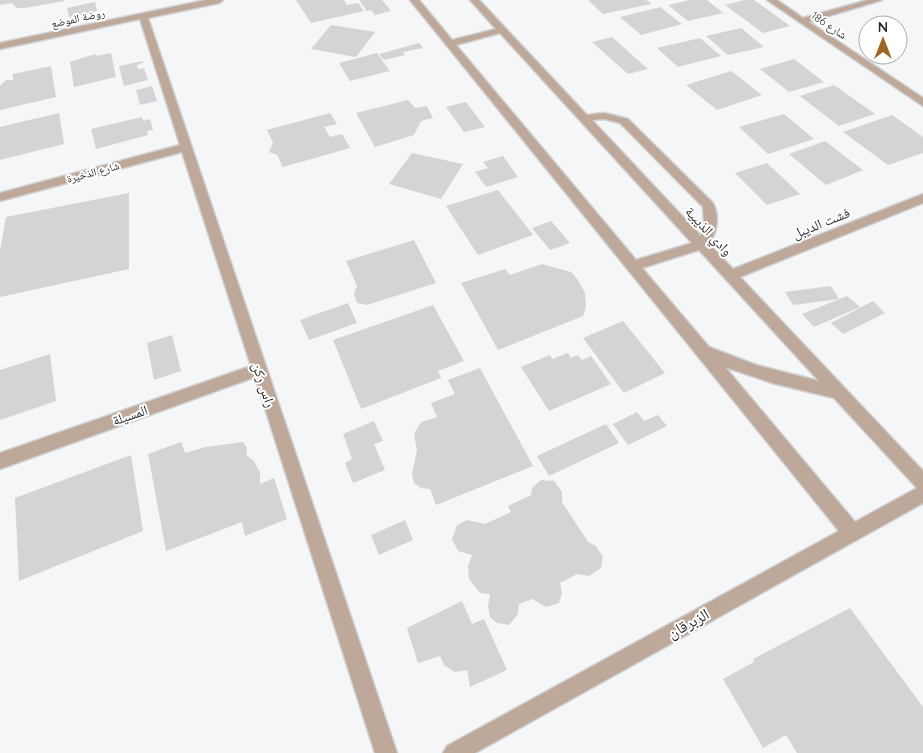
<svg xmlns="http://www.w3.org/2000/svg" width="923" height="753" viewBox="0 0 923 753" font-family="Quicksand,'Noto Naskh Arabic',sans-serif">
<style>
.building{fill:#d4d3d5}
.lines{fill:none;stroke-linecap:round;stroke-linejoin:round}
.minor-casing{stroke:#d0d1d2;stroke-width:3}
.minor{fill:#bda899;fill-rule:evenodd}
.labels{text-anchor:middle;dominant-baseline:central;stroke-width:4;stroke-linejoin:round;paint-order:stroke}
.far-street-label{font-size:11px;fill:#2a2a2a;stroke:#fff}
.street-label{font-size:14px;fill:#2a2a2a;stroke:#fff}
.near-street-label{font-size:16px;fill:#2a2a2a;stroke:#fff}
</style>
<rect width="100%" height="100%" fill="#f5f6f7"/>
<g class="building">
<polygon points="0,0 64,0 64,1 25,8 17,8 12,3 0,5"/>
<polygon points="296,0 344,0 347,5 358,3 364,11 311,23"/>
<polygon points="359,0 382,0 391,11 375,15 371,10 367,11"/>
<polygon points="588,0 647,0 651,4 603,14"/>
<polygon points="690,0 707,0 723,13 688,21 668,5"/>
<polygon points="744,0 754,0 790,26 763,33 725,5"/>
<polygon points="95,2 97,11 69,17 67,8"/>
<polygon points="660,7 682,24 641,35 620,17"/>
<polygon points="331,25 375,32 356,57 311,49"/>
<polygon points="741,28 764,47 728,55 706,36"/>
<polygon points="612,37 648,69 628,74 592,42"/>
<polygon points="700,38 721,56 678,67 657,48"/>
<polygon points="419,43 423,48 403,52 405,55 384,60 379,54"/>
<polygon points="111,53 116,77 74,87 70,62 95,54 96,56"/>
<polygon points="377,53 390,71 350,81 339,63"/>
<polygon points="794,59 824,82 789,92 760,69"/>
<polygon points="143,61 143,63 137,65 138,69 144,68 148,80 124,86 119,66"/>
<polygon points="51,66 56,97 0,110 0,86 6,80 13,80 13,74"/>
<polygon points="731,71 762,95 717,110 686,85"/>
<polygon points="834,85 875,114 839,126 800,96"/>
<polygon points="152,86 157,101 140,105 136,90"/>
<polygon points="408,100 415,108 427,106 433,118 421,121 414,135 375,147 356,113"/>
<polygon points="466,102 485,127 464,132 446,107"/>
<polygon points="59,113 64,144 0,160 0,127"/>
<polygon points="330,113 337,124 324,127 330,137 342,134 350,148 283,167 277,155 269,152 273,143 267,130"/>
<polygon points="784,114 814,139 768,154 739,127"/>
<polygon points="892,115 923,137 923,153 888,165 843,132"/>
<polygon points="142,117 143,121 150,119 153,130 147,131 148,135 96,149 91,129"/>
<polygon points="825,141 863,170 826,185 789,154"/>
<polygon points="412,153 463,164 441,199 389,184"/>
<polygon points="503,156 518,177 486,187 475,172 488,168 483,162"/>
<polygon points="767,163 800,194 767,205 735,173"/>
<polygon points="498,190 533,235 478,255 446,206"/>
<polygon points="129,193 129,269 0,297 0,251 6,217"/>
<polygon points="551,221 570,243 550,250 532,228"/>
<polygon points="414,240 436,283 367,305 357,303 354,294 357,286 346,261"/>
<polygon points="542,264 571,272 578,280 585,293 586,307 583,316 498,350 461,283 505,269 510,275"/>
<polygon points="831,286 839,299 793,305 785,292"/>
<polygon points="847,296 860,307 814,327 802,314"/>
<polygon points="873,301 885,313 843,334 831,323"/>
<polygon points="348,303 357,323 309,340 300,320"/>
<polygon points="433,305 464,361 438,371 441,378 361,409 333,340"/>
<polygon points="623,321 665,373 624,393 583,338"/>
<polygon points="172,335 181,371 154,380 147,343"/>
<polygon points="568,353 571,358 578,355 582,360 591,356 611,384 549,411 521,367 550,355 552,359"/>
<polygon points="50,354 56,401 0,420 0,370"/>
<polygon points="480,368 533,466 436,505 430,489 421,488 414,483 412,474 417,450 414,434 421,422 437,417 431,403 455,394 448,380"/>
<polygon points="637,412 644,421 658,415 667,426 628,445 613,424"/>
<polygon points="374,421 383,441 374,444 385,470 353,483 345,463 352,459 343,434"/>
<polygon points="606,424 619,443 549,476 537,456"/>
<polygon points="181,442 185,453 206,447 243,442 247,448 246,455 253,460 260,472 260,484 274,478 287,519 245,536 242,522 166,551 148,454"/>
<polygon points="131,455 143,531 19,581 15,498"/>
<polygon points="541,480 554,481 562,492 562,502 588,542 596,546 603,557 601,568 589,576 577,574 560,583 562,593 559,603 546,607 532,599 519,604 518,614 509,625 497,623 490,617 488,607 490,594 480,593 469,579 468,566 472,555 458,551 452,539 457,525 467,520 485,524 511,512 508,506 531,495 532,488"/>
<polygon points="405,520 413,540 379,555 371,535"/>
<polygon points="462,601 472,624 484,619 507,670 470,687 467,670 455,672 444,665 440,656 418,663 407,628"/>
<polygon points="850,608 923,707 923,753 797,753 786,735 763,748 723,679 754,662 753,659"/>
</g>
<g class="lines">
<g class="minor-casing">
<g id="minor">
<polygon points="206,0 223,0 219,3 148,18 397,753 375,753 255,377 0,469 0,453 251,366 182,152 0,201 0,193 180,145 140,19 0,49 0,43"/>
<path d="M410,0h9l33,40 44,-11 -26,-29h9l108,115 17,-2 24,6 85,84c7,14 4,29 -4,41l24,25 190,-75v9l-183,74 183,194v32l-448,250h-32l4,-7 392,-215zM500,33l192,210 -56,17 -180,-215zM604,119l16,4 83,84 1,14 -3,15 -109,-116zM699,250l120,131 -63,-16 -47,-18 -67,-79zM725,367l47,16 62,15 83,90 -62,34z"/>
<polygon points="767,0 777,0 803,18 868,0 882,0 809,22 923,98 923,106"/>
</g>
</g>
<use href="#minor" class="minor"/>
</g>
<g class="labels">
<g class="far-street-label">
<text transform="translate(78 18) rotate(-12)">روضة الموضع</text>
<text transform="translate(829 25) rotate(34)">شارع 186</text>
<text transform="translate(93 172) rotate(-15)">شارع الذخيرة</text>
</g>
<g class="street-label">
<text transform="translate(821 223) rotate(-22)">فشت الديبل</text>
<text transform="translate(709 231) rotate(47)">وادي الذيبية</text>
<text transform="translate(264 385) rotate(72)">راس ركن</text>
<text transform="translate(130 415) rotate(-19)">المسيلة</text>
</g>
<g class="near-street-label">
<text transform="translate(688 623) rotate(-29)">الزبرقان</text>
</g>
</g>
<g transform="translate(883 40)"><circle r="24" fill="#ffffff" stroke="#aaaaaa"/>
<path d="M0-4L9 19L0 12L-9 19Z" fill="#a16428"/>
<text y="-8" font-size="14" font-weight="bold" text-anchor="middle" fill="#2a2a2a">N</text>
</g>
</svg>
